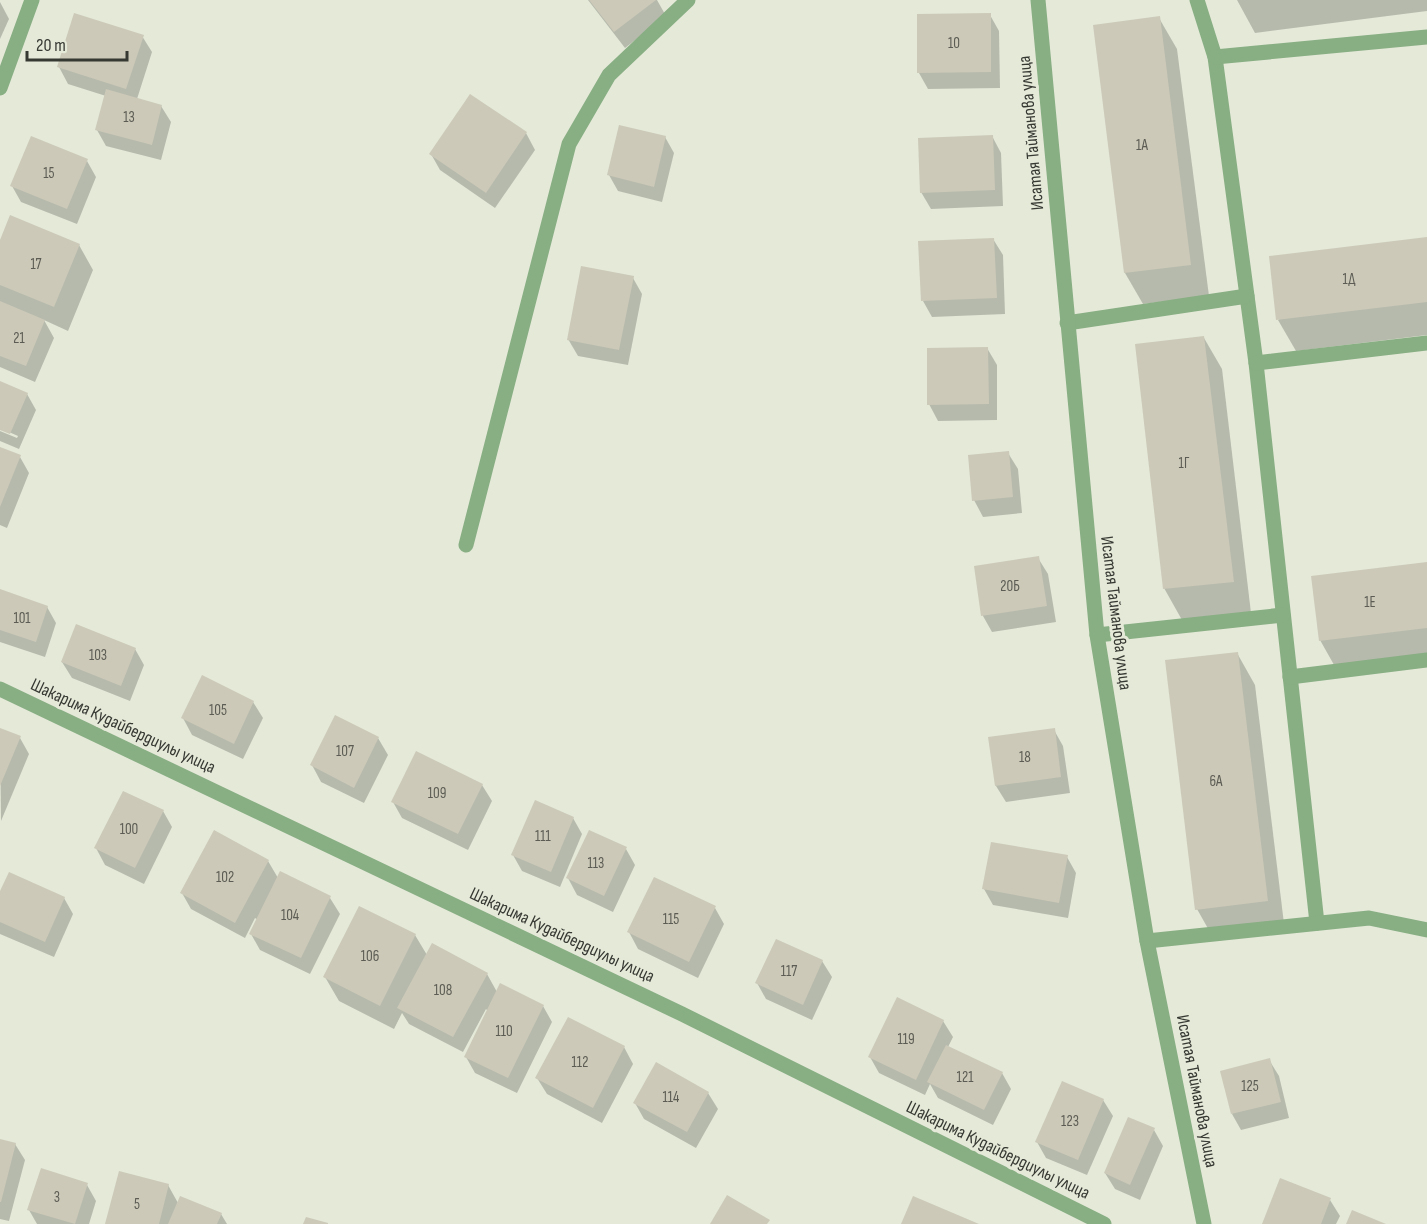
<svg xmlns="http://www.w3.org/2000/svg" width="1427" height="1224" viewBox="0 0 1427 1224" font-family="'Sofia Sans Condensed',sans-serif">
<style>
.shadow{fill:#0003}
.building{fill:#ccc9b8}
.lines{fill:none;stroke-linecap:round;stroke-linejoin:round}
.service{stroke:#88ae83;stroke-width:15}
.minor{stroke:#88ae83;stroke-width:15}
.labels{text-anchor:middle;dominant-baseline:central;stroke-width:6;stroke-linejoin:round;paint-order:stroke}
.number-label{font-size:15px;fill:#5c5c54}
.street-label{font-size:18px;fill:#363832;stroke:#e4e9d8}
</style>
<rect width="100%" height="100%" fill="#e4e9d8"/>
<g class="shadow">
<polygon points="588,0 657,0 666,16 625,48"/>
<polygon points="1237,0 1427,0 1427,11 1255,33"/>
<polygon points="0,2 9,19 0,39"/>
<polygon points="990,15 999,31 1000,88 928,89 919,73"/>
<polygon points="1159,18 1177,49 1209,296 1143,304 1125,273 1094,26"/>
<polygon points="142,36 152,52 137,99 161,106 171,122 161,160 106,146 97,130 106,96 68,84 59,67"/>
<polygon points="526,133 535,150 495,208 440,170 431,154"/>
<polygon points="992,136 1001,153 1003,206 931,209 921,192"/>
<polygon points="665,137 674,153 662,202 618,191 609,175"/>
<polygon points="87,161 96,177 77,224 21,202 12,186"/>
<polygon points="993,239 1003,255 1005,314 932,317 923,301"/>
<polygon points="1427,239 1427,335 1296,351 1278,320"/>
<polygon points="0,243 79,245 93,270 68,331 44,320 54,338 35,382 0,367"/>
<polygon points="633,278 642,294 628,365 578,356 568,339"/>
<polygon points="1204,338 1222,369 1251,613 1182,620 1164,588"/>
<polygon points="987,348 997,365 997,420 938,421 929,404"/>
<polygon points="0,383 27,394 36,410 19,449 0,441 0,431 17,438 18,436 0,428"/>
<polygon points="0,449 20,457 29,473 7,528 0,525"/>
<polygon points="1008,453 1018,469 1022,513 983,517 974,500"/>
<polygon points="1038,558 1048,574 1056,622 992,632 983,616 975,567"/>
<polygon points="1427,564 1427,661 1338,672 1320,640"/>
<polygon points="0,591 47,607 56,623 45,657 0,642"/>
<polygon points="135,649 144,665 130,701 72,678 62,662"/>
<polygon points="1237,653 1255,685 1285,932 1215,941 1197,909"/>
<polygon points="253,702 263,718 243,759 192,735 183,718"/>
<polygon points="336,717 378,738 388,755 364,803 321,782 312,765"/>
<polygon points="0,730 20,738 29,754 1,821"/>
<polygon points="1054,730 1063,746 1070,793 1006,802 996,786 990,738"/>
<polygon points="417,753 482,785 492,801 468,850 402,818 393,802"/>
<polygon points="163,811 172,827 144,884 105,865 96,848"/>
<polygon points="573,818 582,834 560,887 522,871 513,855"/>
<polygon points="626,849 635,865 613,912 577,895 568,878"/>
<polygon points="1067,857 1076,873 1068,918 993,905 984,889"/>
<polygon points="268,861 278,878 330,898 340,914 310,974 260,950 251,934 258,920 255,918 245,938 191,909 182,893"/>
<polygon points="0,895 64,898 73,914 54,957 0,934"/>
<polygon points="715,908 724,924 698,978 638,949 629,932"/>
<polygon points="415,935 427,955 487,974 497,992 543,1006 552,1022 517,1093 475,1073 466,1057 488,1011 486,1009 463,1052 409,1024 402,1013 394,1029 339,1001 325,977"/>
<polygon points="822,961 832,977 812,1020 766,999 757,983"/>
<polygon points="943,1021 953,1037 948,1047 1002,1073 1011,1089 993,1125 938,1098 930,1084 925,1095 879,1073 870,1057"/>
<polygon points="624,1047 633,1064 602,1123 547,1094 537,1078"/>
<polygon points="1269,1060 1279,1076 1289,1118 1241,1130 1232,1114"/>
<polygon points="708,1093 718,1109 696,1148 644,1119 635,1103"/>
<polygon points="1103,1100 1113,1116 1087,1175 1046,1158 1037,1142"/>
<polygon points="1154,1130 1163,1146 1140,1200 1115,1189 1105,1173"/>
<polygon points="0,1140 15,1144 25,1160 9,1221 0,1219"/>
<polygon points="87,1185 96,1201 89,1224 37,1224 29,1210"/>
<polygon points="168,1185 178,1203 221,1214 227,1224 107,1224"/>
<polygon points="1330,1200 1340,1216 1336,1224 1263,1224"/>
</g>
<g class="building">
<polygon points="589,0 656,0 614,32"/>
<polygon points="74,13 144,35 126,89 57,67"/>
<polygon points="991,13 991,72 917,73 917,14"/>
<polygon points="1160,16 1191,265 1124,273 1093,25"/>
<polygon points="106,89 162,105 152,145 95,130"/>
<polygon points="470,94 527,132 486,193 429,154"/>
<polygon points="619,125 666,136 654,187 607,175"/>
<polygon points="993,135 995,190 920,193 918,138"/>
<polygon points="31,136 88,159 67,209 10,186"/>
<polygon points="10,215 80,244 54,307 0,285 0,240"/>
<polygon points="1427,237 1427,302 1276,320 1269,256"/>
<polygon points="994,238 997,298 921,301 918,241"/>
<polygon points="581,266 634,276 619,350 567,340"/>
<polygon points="0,301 45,320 26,366 0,356"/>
<polygon points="1204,336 1234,582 1163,589 1135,344"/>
<polygon points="988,347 989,404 927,405 927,348"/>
<polygon points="0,381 28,393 10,434 0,430"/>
<polygon points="0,447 21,455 0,507"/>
<polygon points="1009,451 1013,497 972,501 968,455"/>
<polygon points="1039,556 1047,606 981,616 974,566"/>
<polygon points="1427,562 1427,628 1319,641 1311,576"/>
<polygon points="0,589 48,606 36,642 0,630"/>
<polygon points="76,624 136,648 121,686 61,662"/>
<polygon points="1238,652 1268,901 1195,910 1165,660"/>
<polygon points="202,675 254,701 234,744 181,718"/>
<polygon points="335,715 379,737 354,788 310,765"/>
<polygon points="0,728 21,736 0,786"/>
<polygon points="1055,728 1061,777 995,786 988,737"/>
<polygon points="416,751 483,784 458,834 391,802"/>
<polygon points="123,791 164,810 135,868 94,848"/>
<polygon points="535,800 574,817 551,872 511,855"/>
<polygon points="214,830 269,860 235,923 180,893"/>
<polygon points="589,830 627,847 604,896 566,878"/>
<polygon points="991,842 1068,855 1059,903 982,889"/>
<polygon points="280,871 331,896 301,958 249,934"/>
<polygon points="9,872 65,897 45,942 0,922 0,891"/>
<polygon points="654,877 716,906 689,962 627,932"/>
<polygon points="359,906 416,934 380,1006 323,977"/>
<polygon points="776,939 823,960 803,1005 755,983"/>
<polygon points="432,943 488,973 453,1037 397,1008"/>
<polygon points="500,983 544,1005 508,1078 464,1057"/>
<polygon points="897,997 944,1020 916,1080 868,1057"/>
<polygon points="568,1017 625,1046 593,1108 535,1078"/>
<polygon points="946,1045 1003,1072 984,1110 927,1082"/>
<polygon points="1270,1058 1281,1102 1231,1114 1220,1071"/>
<polygon points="656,1062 709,1092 687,1132 633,1103"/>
<polygon points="1062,1081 1104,1099 1078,1160 1035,1142"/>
<polygon points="1128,1117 1155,1128 1130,1185 1104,1173"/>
<polygon points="0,1139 16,1143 1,1202 0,1202"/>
<polygon points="41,1168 88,1183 75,1224 27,1210"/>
<polygon points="119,1171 169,1184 159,1224 105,1224"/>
<polygon points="1280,1178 1331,1198 1321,1224 1262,1224"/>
<polygon points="727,1195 770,1220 767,1224 710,1224"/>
<polygon points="180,1196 222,1213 217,1224 168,1224"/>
<polygon points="913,1196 979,1224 901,1224"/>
<polygon points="1352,1210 1386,1224 1346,1224"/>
<polygon points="306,1217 328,1223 328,1224 303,1224"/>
</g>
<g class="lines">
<g class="service">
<polyline points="1197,0 1215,57 1256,363 1317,923"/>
<polyline points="1215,57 1427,37"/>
<polyline points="1067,323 1247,296"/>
<polyline points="1256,363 1427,343"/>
<polyline points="466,545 569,144 609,75 688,0"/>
<polyline points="1097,635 1283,615"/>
<polyline points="1290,677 1427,660"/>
<polyline points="1147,941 1369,918 1427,930"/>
</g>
<g class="minor">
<polyline points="1038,0 1097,635 1147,941 1204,1224"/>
<polyline points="0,88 32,0"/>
<polyline points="0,689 682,1014 1104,1224"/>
</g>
</g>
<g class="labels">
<g class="number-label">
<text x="954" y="43">10</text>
<text x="129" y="117">13</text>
<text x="1142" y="145">1А</text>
<text x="49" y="173">15</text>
<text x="36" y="264">17</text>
<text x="1349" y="279">1Д</text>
<text x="19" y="338">21</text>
<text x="1184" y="463">1Г</text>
<text x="1010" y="586">20Б</text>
<text x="1370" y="602">1Е</text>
<text x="22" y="618">101</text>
<text x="98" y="655">103</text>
<text x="218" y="710">105</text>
<text x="345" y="751">107</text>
<text x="1025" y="757">18</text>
<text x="1216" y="781">6А</text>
<text x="437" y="793">109</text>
<text x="129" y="829">100</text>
<text x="543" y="836">111</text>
<text x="596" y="863">113</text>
<text x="225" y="877">102</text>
<text x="290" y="915">104</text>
<text x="671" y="919">115</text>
<text x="370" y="956">106</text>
<text x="789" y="971">117</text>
<text x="443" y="990">108</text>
<text x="504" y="1031">110</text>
<text x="906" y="1039">119</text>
<text x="580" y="1062">112</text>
<text x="965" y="1077">121</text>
<text x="1250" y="1086">125</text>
<text x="671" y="1097">114</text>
<text x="1070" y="1121">123</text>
<text x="57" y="1197">3</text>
<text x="137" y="1204">5</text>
</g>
<g class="street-label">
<text transform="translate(1031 133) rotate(-95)">Исатая Тайманова улица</text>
<text transform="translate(1116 613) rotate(83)">Исатая Тайманова улица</text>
<text transform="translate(123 726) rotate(25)">Шакарима Кудайбердиулы улица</text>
<text transform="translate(562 935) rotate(25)">Шакарима Кудайбердиулы улица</text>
<text transform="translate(1197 1091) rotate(79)">Исатая Тайманова улица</text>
<text transform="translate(998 1150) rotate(26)">Шакарима Кудайбердиулы улица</text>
</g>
</g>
<path d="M27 51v9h100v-9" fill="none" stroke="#363832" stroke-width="3"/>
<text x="36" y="51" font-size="18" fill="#363832" stroke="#e4e9d8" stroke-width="4.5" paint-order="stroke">20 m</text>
</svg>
